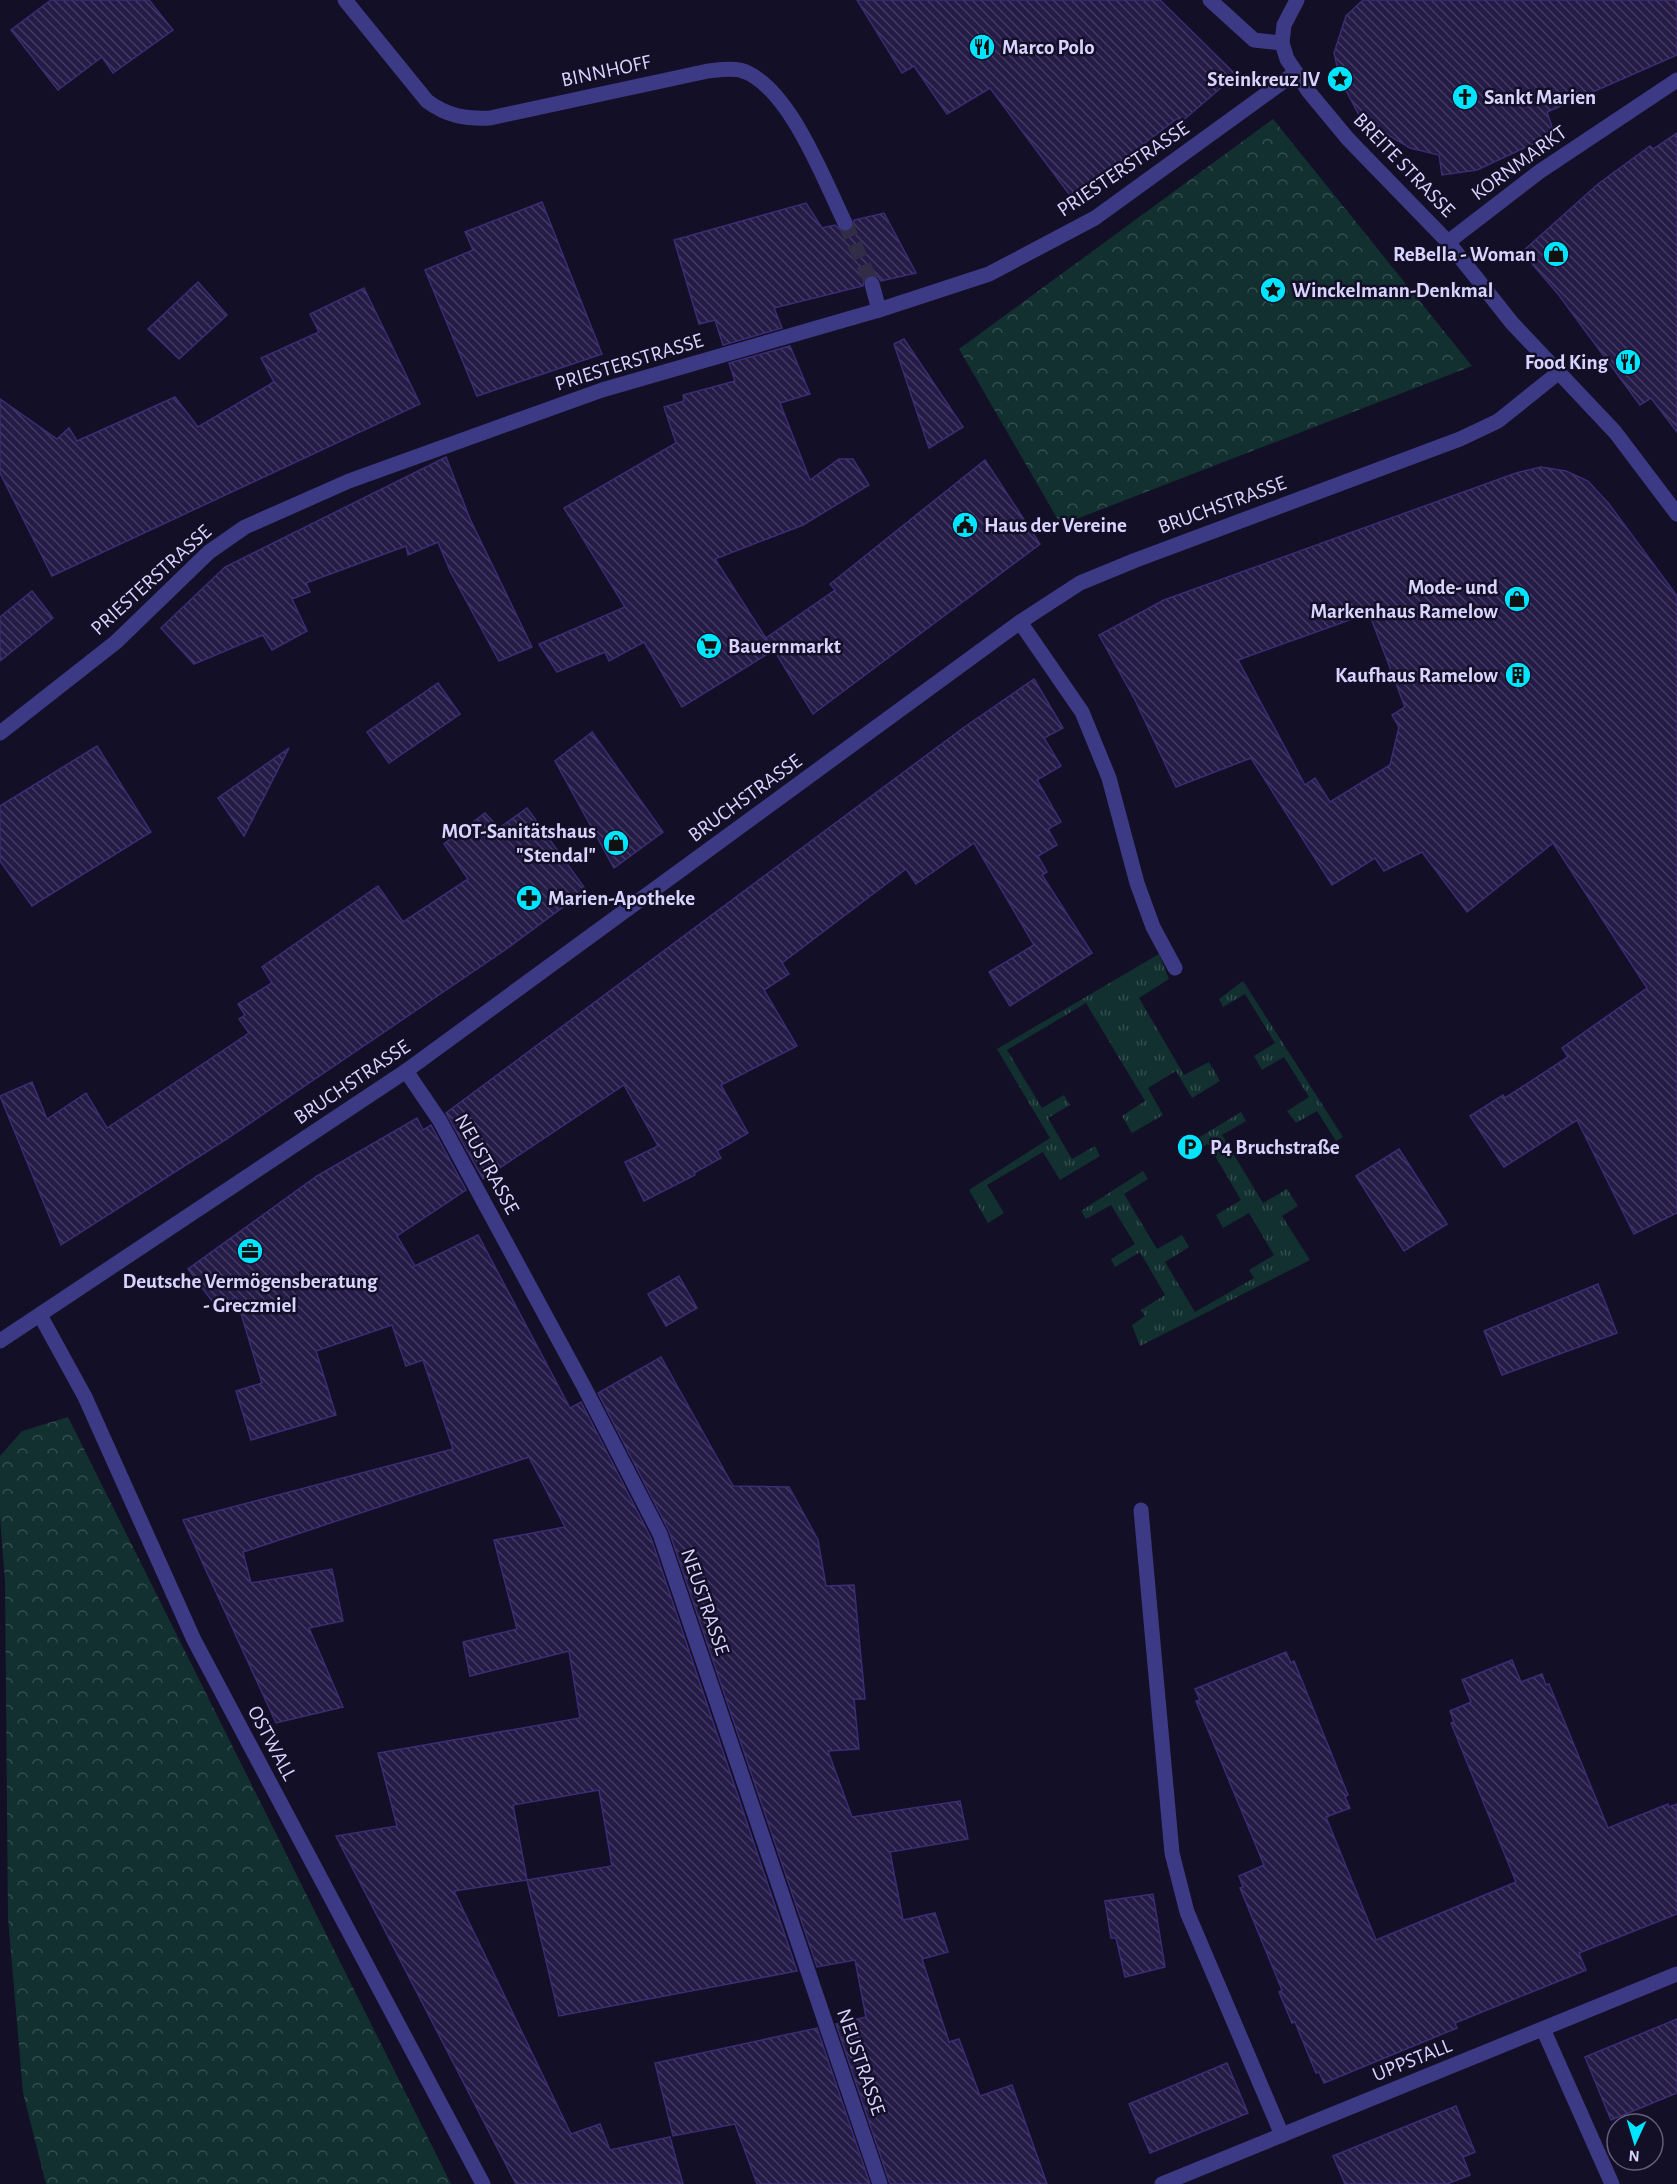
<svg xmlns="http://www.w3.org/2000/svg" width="1677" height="2184" viewBox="0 0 1677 2184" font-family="'Alegreya Sans',sans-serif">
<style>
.grass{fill:url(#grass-tufts)}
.forest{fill:url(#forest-crowns)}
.building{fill:url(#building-back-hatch);stroke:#3b2d73;stroke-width:1.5;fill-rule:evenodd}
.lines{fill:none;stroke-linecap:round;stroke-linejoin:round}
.minor-tunnel{stroke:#312d47;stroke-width:15;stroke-dasharray:15 8;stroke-linecap:butt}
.service{stroke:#3d3a85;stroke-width:15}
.pedestrian{stroke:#3d3a85;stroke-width:15}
.minor{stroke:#3d3a85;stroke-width:15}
.labels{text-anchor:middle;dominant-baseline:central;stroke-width:5;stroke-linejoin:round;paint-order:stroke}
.poi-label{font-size:21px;font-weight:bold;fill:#d9d4ff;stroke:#130f26;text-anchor:start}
.street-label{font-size:21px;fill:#d9d4ff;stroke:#130f26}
</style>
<defs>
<pattern id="grass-tufts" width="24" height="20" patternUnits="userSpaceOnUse" patternTransform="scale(1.5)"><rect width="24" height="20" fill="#12302f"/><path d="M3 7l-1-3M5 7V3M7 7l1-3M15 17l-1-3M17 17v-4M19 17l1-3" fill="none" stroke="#344d4e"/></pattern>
<pattern id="forest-crowns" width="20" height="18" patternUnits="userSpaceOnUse" patternTransform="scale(1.5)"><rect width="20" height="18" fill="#12302f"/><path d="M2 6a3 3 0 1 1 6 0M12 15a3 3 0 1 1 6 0" fill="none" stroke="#344d4e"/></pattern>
<pattern id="building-back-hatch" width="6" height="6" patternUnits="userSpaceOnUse" patternTransform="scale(1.5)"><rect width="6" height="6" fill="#241b47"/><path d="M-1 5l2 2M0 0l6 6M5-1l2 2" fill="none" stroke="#433b63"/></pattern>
</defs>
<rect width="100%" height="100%" fill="#130f26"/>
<g class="grass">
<polygon points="1159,954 1169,979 1139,998 1184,1075 1209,1062 1220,1081 1192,1098 1176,1071 1148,1088 1163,1115 1132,1133 1122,1116 1145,1101 1086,1003 1007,1050 1042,1108 1064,1095 1070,1105 1048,1118 1072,1159 1095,1146 1100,1156 1060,1180 1043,1152 987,1185 1004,1213 988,1223 969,1190 1050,1138 997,1049"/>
<polygon points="1243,981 1343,1137 1336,1141 1317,1111 1296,1123 1287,1111 1309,1097 1284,1057 1262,1070 1254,1056 1275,1043 1245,994 1223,1007 1219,999"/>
<polygon points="1241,1112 1246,1121 1222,1135 1263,1203 1287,1189 1298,1206 1282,1216 1310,1260 1140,1346 1132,1325 1145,1316 1141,1310 1165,1295 1140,1252 1115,1267 1111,1259 1135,1244 1111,1205 1086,1219 1081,1211 1143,1171 1148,1179 1124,1194 1157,1249 1182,1235 1189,1247 1165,1262 1195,1312 1254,1278 1249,1270 1274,1255 1249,1213 1223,1228 1216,1215 1241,1200 1208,1144 1182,1158 1177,1151"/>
</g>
<g class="forest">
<polygon points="1273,119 1472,366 1061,525 959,349"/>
<polygon points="68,1417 451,2184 46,2184 23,2093 8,1918 5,1582 0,1516 0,1456 22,1431"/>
</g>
<g class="building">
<polygon points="51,0 149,0 173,30 113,73 102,57 58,90 11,30"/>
<polygon points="857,0 1160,0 1236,75 1181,122 1178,118 1072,198 990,88 947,114 914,66 902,73"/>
<polygon points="1363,0 1677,0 1677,55 1547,112 1553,130 1548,132 1550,136 1477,170 1442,175 1439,155 1410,148 1361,119 1340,79 1334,53 1346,16"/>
<polygon points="1677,133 1677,432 1651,398 1640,405 1558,294 1522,252 1598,184 1650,146 1653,149"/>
<polygon points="542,202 602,354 477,396 425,270 473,250 465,232"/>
<polygon points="806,203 822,228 835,225 844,233 853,229 854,220 884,213 916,273 881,281 878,277 870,275 865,278 863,286 774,308 782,328 723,345 715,320 699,324 674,240"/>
<polygon points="198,282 227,315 179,359 148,329"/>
<polygon points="364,288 420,404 52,576 0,473 0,399 57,439 69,428 77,441 175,397 198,427 274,382 261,358 319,332 310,314"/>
<polygon points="904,339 963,427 929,448 894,344"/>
<polygon points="790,346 810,394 780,403 810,480 839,459 853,459 869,485 803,525 715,559 769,643 766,638 835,590 830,584 985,460 1040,544 813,714 774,650 682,707 644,642 609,661 605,652 557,672 539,644 625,607 564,508 676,443 664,407 684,401 683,395 735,381 729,363"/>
<polygon points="446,457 470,519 532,647 499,661 450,571 438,542 408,555 406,546 306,583 310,592 292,599 307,631 272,650 263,635 194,664 161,628 225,567"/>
<path d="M1541,467l25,4 22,10 21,23 68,92v617l-43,21 -57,-114 -73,47 -34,-51 33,-21 2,3 63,-41 -6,-9 85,-60 -94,-145 -86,69 -45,-60 -38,19 -9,-13 -43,27 -81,-127 -75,29 -41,-87 -36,-65 65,-35 352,-127zM1369,613l36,94 -13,8 7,12 -9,38 -60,37 -15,-24 -10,7 -67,-125z"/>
<polygon points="32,591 53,618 0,661 0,617"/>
<polygon points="1034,679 1063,728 1044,738 1061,766 1037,780 1061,822 1048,829 1057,845 1038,856 1047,872 1042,875 1092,953 1010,1006 989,972 1034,945 974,843 916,884 906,869 782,963 789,974 764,990 797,1046 721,1085 748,1133 717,1151 721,1158 694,1173 695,1175 644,1201 625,1162 658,1146 624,1085 483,1179 446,1113 963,728"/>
<polygon points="438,683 460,714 389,763 367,732"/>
<polygon points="592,732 663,832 614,868 555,761"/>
<polygon points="97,746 151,832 32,906 0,861 0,806"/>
<polygon points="289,748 244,836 218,798"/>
<polygon points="527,808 586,890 505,950 228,1138 61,1245 0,1096 32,1082 47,1119 86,1093 107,1128 249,1033 239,1019 245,1015 238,1004 272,983 262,967 378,886 403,922 468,879 444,844 485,813 499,828"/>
<path d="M417,1118l6,12 8,-5 35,65 -69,46 18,30 63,-31 92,173 11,-6 70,136 146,433 -238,45 -32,-136 -73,11 117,243 29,-10 10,26 60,-13 13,47h-167l-180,-348 61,-10 -19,-73 202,-35 -11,-67 -99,25 -7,-34 54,-13 -23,-89 71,-13 -36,-70 -286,95 8,31 81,-14 11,52 -34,7 34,79 -67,16 -93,-203 270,-71 -30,-89 -17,6 -14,-41 -76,26 20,64 -85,25 -15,-49 26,-8 -26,-86 -18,12 -30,-40 129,-93zM599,1790l13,76 -85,14 -14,-75z"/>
<polygon points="1399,1149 1447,1224 1404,1251 1356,1176"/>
<polygon points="679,1276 697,1308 666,1326 648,1294"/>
<polygon points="1598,1284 1617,1333 1502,1375 1484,1331"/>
<polygon points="661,1357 733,1486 789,1487 818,1540 826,1586 854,1585 865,1699 854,1699 859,1749 828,1751 852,1817 960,1801 968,1839 890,1852 903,1920 935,1913 948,1952 922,1959 949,2042 959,2039 980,2096 1012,2085 1047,2184 890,2184 836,2024 866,2017 855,1960 817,1967 669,1531 598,1393"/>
<polygon points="1286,1652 1291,1663 1294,1661 1348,1795 1345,1797 1350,1808 1326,1817 1376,1940 1516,1882 1451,1723 1454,1722 1450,1711 1471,1702 1462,1680 1512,1660 1521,1682 1542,1674 1546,1685 1549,1684 1608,1828 1668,1804 1669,1807 1677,1804 1677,1914 1579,1953 1586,1970 1455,2023 1457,2028 1324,2083 1319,2072 1316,2073 1295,2022 1292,2023 1279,1992 1282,1990 1240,1888 1243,1887 1239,1876 1264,1865 1196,1701 1200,1700 1195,1689"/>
<polygon points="1153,1894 1165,1967 1125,1977 1116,1938 1111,1938 1105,1901"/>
<polygon points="1677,2019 1677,2093 1611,2120 1585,2057"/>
<polygon points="817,2028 870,2184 757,2184 735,2124 673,2136 655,2063"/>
<polygon points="1227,2063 1248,2113 1150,2153 1129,2104"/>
<polygon points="1456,2106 1475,2152 1463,2157 1470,2175 1447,2184 1345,2184 1333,2156"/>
</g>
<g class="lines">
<polyline class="minor-tunnel" points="845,223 872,284"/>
<g class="service">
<polyline points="1020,622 1082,712 1109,778 1137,883 1153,927 1175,968"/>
<polyline points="1141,1510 1172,1853 1187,1912 1282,2135"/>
<polyline points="1543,2029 1612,2184"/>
</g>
<polyline class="pedestrian" points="1210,0 1254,40 1282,43"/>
<g class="minor">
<path d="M345,0l82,101c20,15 38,18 63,17l218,-47c9,-1 22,-3 32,-1 48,13 84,110 105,153"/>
<polyline points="1297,0 1284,25 1282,43 1287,59 1309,92 1348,139 1448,242 1512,323 1615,432 1677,514"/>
<polyline points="1448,242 1539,172 1677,80"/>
<polyline points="872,284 879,310"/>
<polyline points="0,733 116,642 209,552 245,527 349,481 602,390 879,310 989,274 1095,218 1295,73"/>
<polyline points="406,1071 440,1121 582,1383 660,1534 880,2184"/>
<polyline points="40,1315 85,1397 194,1640 483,2184"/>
<polyline points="0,1341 406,1071 1020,622 1080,583 1136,560 1460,439 1498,421 1558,373"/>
<polyline points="1162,2184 1677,1974"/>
</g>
</g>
<defs>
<g id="restaurant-disc" transform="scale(1.35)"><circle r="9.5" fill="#00e5ff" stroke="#130f26"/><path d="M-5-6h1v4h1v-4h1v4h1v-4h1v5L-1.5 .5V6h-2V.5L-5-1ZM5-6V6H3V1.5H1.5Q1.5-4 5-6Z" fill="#111"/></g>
<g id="sight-disc" transform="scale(1.35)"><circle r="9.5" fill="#00e5ff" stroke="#130f26"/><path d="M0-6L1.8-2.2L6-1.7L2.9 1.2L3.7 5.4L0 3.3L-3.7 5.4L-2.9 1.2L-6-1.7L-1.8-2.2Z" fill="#111"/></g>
<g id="church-disc" transform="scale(1.35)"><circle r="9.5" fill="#00e5ff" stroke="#130f26"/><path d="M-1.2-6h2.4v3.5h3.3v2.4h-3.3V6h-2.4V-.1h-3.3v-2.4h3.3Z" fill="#111"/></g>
<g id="shop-disc" transform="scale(1.35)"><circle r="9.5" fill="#00e5ff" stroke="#130f26"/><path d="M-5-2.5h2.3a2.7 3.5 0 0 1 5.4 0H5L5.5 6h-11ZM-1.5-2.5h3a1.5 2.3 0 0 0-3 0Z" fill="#111"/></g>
<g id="civic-disc" transform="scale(1.35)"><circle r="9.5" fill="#00e5ff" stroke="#130f26"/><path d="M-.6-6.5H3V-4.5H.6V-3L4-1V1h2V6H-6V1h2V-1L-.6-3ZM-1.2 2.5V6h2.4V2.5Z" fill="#111"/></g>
<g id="supermarket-disc" transform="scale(1.35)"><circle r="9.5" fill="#00e5ff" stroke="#130f26"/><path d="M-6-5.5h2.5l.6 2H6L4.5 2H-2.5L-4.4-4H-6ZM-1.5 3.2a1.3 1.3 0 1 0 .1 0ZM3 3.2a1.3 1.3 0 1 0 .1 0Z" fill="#111"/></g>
<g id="building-disc" transform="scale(1.35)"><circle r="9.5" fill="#00e5ff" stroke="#130f26"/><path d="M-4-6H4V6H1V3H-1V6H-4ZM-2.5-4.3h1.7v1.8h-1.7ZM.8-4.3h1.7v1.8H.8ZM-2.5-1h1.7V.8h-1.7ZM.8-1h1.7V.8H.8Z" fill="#111"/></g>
<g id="pharmacy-disc" transform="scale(1.35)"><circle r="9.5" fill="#00e5ff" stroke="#130f26"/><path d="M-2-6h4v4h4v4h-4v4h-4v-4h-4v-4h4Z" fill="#111"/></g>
<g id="parking-disc" transform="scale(1.35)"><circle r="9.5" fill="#00e5ff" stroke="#130f26"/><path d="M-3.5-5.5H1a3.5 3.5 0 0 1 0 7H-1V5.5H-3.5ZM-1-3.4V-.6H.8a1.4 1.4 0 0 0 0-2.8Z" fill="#111"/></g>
<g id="office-disc" transform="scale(1.35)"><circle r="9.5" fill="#00e5ff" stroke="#130f26"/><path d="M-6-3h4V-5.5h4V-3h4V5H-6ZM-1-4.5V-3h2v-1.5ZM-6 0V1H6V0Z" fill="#111"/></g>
</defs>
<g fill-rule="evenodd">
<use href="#restaurant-disc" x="982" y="47"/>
<use href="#sight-disc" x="1340" y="79"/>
<use href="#church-disc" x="1465" y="97"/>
<use href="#shop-disc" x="1556" y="254"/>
<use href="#sight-disc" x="1273" y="290"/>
<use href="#restaurant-disc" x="1628" y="362"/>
<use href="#civic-disc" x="965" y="525"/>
<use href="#shop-disc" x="1517" y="599"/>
<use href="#supermarket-disc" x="709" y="646"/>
<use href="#building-disc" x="1518" y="675"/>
<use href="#shop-disc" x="616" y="843"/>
<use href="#pharmacy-disc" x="529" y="898"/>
<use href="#parking-disc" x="1190" y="1147"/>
<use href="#office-disc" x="250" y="1251"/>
</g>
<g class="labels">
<g class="poi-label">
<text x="1002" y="47">Marco Polo</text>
<text x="1320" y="79" text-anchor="end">Steinkreuz IV</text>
<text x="1484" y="97">Sankt Marien</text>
<text x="1536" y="254" text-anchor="end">ReBella - Woman</text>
<text x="1292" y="290">Winckelmann-Denkmal</text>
<text x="1608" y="362" text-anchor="end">Food King</text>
<text x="984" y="525">Haus der Vereine</text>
<text x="1498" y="587" text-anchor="end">Mode- und<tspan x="1498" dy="24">Markenhaus Ramelow</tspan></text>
<text x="728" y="646">Bauernmarkt</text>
<text x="1498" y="675" text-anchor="end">Kaufhaus Ramelow</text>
<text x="596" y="831" text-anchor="end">MOT-Sanitätshaus<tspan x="596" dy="24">"Stendal"</tspan></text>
<text x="548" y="898">Marien-Apotheke</text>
<text x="1210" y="1147">P4 Bruchstraße</text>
<text x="250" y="1281" text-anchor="middle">Deutsche Vermögensberatung<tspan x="250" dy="24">- Greczmiel</tspan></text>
</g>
<g class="street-label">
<text transform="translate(606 71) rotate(-12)">BINNHOFF</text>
<text transform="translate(1519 163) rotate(-36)">KORNMARKT</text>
<text transform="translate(1404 165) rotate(46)">BREITE STRASSE</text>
<text transform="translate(1123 169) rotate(-34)">PRIESTERSTRASSE</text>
<text transform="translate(629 362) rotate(-17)">PRIESTERSTRASSE</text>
<text transform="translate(1222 505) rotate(-20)">BRUCHSTRASSE</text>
<text transform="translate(151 580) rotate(-42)">PRIESTERSTRASSE</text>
<text transform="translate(745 798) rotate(-36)">BRUCHSTRASSE</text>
<text transform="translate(352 1082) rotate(-34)">BRUCHSTRASSE</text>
<text transform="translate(487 1164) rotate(61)">NEUSTRASSE</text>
<text transform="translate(705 1602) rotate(71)">NEUSTRASSE</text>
<text transform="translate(272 1743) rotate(62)">OSTWALL</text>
<text transform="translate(1412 2060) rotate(-22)">UPPSTALL</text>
<text transform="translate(861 2062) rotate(71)">NEUSTRASSE</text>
</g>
</g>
<g transform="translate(1635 2142) rotate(184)"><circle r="28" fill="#130f26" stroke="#625e7d" stroke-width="1.5"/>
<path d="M0-4.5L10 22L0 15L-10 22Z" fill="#00e5ff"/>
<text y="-9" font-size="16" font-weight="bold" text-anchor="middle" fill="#d9d4ff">N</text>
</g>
</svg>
